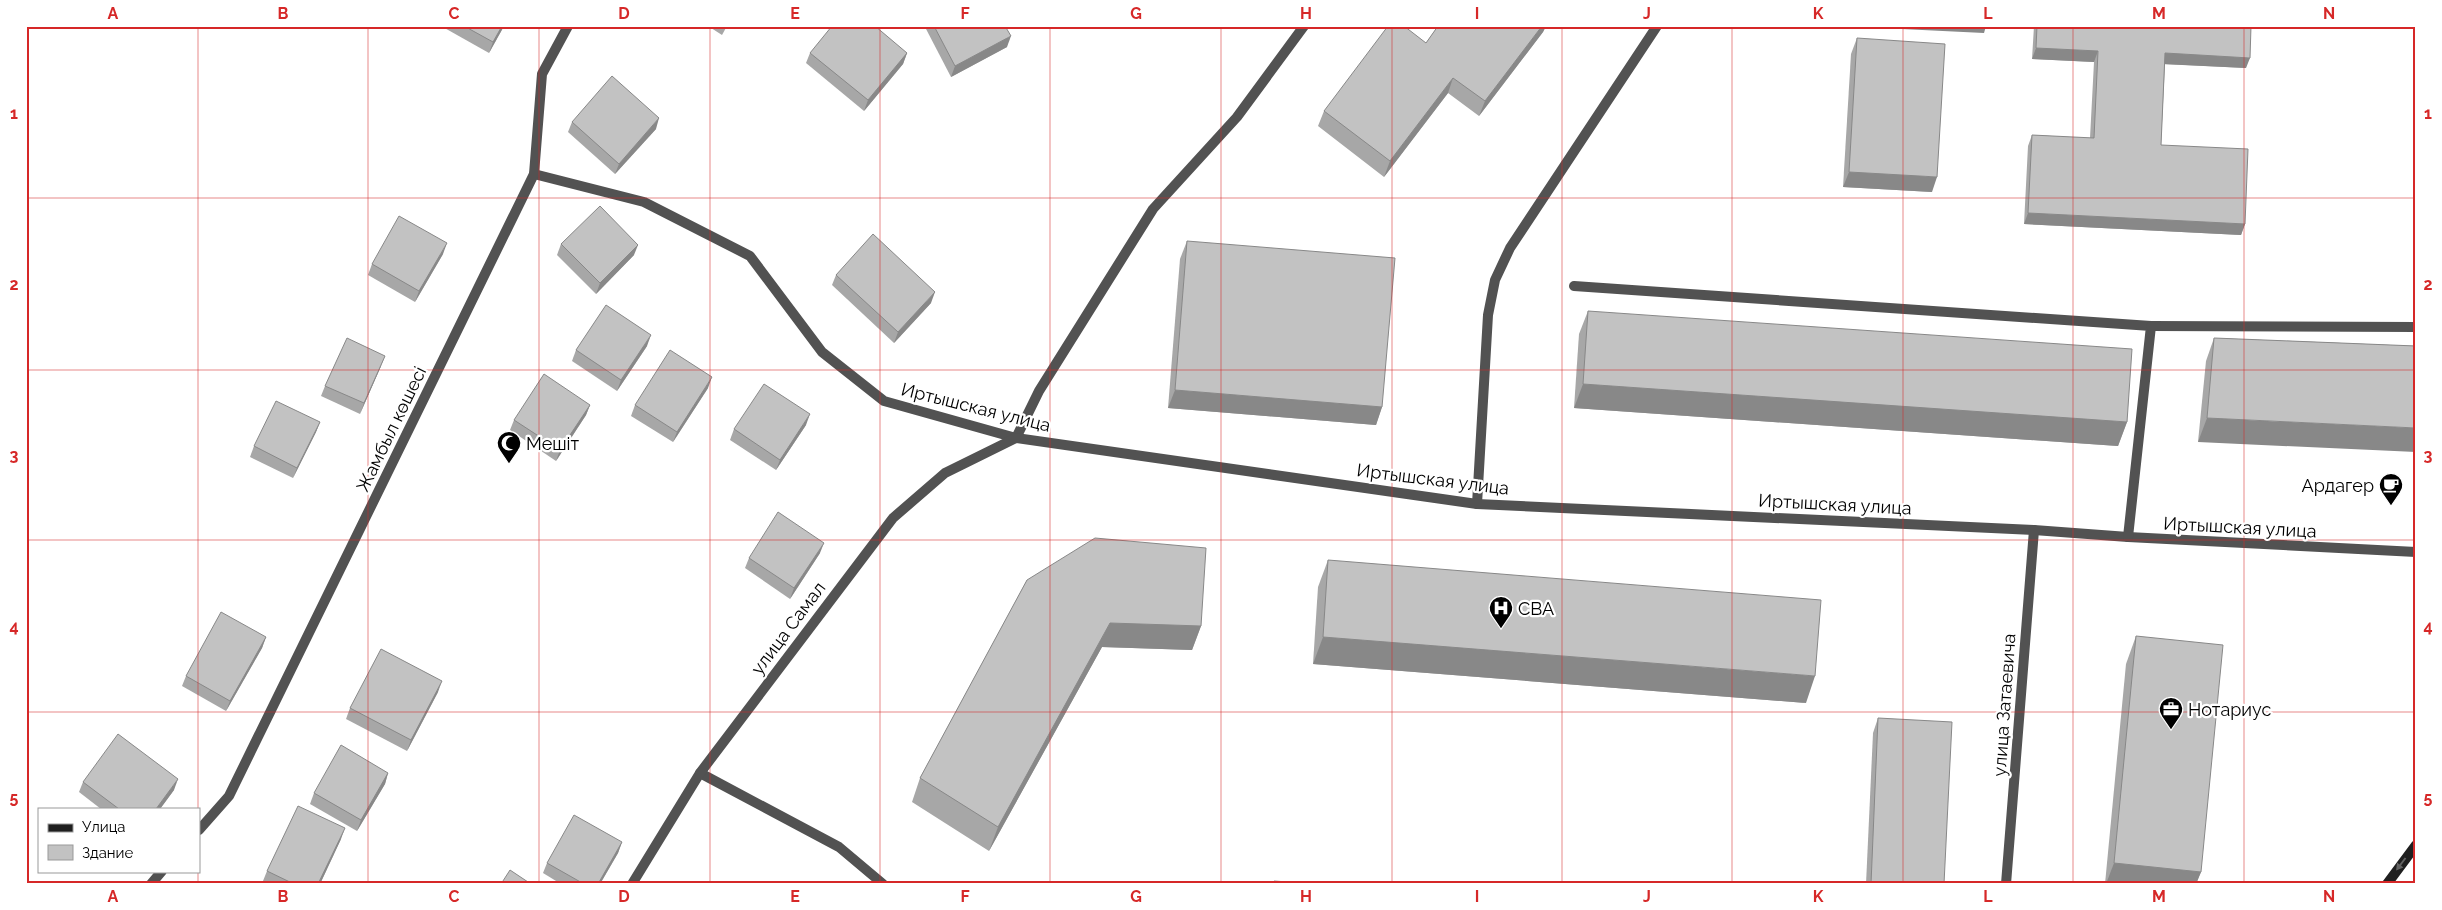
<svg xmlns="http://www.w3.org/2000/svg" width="2442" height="910" viewBox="0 0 2442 910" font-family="Raleway,sans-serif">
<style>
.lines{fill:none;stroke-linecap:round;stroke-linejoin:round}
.service{stroke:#525252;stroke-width:10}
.minor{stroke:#525252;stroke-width:10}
.tertiary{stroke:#525252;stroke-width:10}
.secondary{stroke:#1f1f1f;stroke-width:10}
.wall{fill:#a7a7a7}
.shaded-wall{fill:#888}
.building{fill:#c2c2c2;stroke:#888}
.oneway{fill:#626262}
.grid{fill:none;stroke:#d62828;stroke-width:1;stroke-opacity:0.55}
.labels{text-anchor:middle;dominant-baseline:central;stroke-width:4.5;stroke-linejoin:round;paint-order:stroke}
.street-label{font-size:18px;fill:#000;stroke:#fff}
.poi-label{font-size:18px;fill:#000;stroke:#fff;text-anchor:start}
.neatline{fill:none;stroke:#d62828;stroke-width:2}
.grid-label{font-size:16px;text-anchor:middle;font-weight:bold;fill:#d62828}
</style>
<rect width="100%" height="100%" fill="#fff"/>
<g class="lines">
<g class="service">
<polyline points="1016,438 1039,391 1153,209 1237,117 1304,26"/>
<polyline points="1477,504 1488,315 1495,280 1510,248 1657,26"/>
</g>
<g class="minor">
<polyline points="534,174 644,202 750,256 822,352 884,401 1016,438 1477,504 2034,530 2128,537 2416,552"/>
<polyline points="1574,286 2151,326 2128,537"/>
<polyline points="2151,326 2416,327"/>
<polyline points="700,773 839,847 883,884"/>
<polyline points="632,884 700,773 893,518 945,473 1016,438"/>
<polyline points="2006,884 2034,530"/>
</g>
<g class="tertiary">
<polyline points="199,830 229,796 534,174 542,74 568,26"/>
<polyline points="151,884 162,871"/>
</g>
<polyline class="secondary" points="2387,884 2416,845"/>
</g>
<g class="wall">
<polygon points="441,26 504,26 489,53"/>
<polygon points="708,26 727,26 722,35"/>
<polygon points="926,26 1005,26 1007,47 951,77 925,27"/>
<polygon points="1438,26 1546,26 1543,32 1479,116 1448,93 1384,177 1318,126 1324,111 1426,43"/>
<polygon points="2034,26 2251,26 2246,68 2165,64 2161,145 2245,224 2241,235 2024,224 2028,146 2032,135 2090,138 2094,62 2032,59"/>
<polygon points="1857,38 1932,192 1843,187 1851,54"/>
<polygon points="810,53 907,53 903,64 864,111 806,63"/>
<polygon points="572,122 656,129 615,174 568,132"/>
<polygon points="1187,241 1382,407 1376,425 1168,408 1180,259"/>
<polygon points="561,244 634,255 596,294 557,255"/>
<polygon points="443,254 415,302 368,275 372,264"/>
<polygon points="836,275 931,303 894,343 832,285"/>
<polygon points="1588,311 2127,422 2118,446 1574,408 1579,334"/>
<polygon points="2214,338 2416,346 2198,442 2206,361"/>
<polygon points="647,346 617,391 572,361 576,350"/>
<polygon points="381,366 360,414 321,396 325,386"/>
<polygon points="708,388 673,442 631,416 635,405"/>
<polygon points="590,405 586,415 556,461 510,430 514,420"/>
<polygon points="320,422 316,432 293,478 250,457 254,446"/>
<polygon points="806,425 776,470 730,440 734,429"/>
<polygon points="820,553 790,599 745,568 749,558"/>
<polygon points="1328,560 1806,703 1313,664 1318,587"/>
<polygon points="1027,580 1201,626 1192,650 1102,647 989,851 912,802 920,778"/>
<polygon points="2136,636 2201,872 2196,884 2105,884 2126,664"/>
<polygon points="266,637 262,648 226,711 182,686 186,676"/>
<polygon points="438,692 407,751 346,719 350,708"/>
<polygon points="1878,718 1944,884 1866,884 1873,733"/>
<polygon points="388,773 385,784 357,831 310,804 314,793"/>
<polygon points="83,782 174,790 160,809 101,809 79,792"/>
<polygon points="341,839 320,884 268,884 263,881 267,871"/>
<polygon points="622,842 618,853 600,884 561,884 543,873 547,863"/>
</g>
<g class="shaded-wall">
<polygon points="502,26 504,26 489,53 493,42"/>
<polygon points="1542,26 1546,26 1543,32 1479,116 1485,101"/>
<polygon points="1882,26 1986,26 1984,33 1881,28"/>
<polygon points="1011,36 1007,47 951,77 955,66"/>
<polygon points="2036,48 2098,51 2094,62 2032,59"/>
<polygon points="907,53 903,64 864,111 868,100"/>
<polygon points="2165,53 2250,58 2246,68 2161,64"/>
<polygon points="1453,78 1448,93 1384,177 1390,161"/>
<polygon points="659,118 656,129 615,174 619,164"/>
<polygon points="1849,172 1937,177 1932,192 1843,187"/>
<polygon points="2028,213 2245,224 2241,235 2024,224"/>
<polygon points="447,243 443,254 415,302 419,291"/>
<polygon points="638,245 634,255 596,294 600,283"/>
<polygon points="935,292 931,303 894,343 898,332"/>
<polygon points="651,335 647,346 617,391 621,380"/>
<polygon points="385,356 381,366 360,414 364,403"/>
<polygon points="712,377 708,388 673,442 677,432"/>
<polygon points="1583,384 2127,422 2118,446 1574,408"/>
<polygon points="1175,390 1382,407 1376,425 1168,408"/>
<polygon points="590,405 586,415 556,461 560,450"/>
<polygon points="810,414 806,425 776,470 780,460"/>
<polygon points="2207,418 2416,428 2416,452 2198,442"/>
<polygon points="320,422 316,432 293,478 297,468"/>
<polygon points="824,543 820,553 790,599 794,588"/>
<polygon points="1110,623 1201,626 1192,650 1102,647 989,851 998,827"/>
<polygon points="266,637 262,648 226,711 230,701"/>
<polygon points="1323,637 1815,676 1806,703 1313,664"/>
<polygon points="442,681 438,692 407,751 411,740"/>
<polygon points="388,773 385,784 357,831 361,820"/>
<polygon points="178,779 174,790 160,809 156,809"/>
<polygon points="345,828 341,839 320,884 318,884"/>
<polygon points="622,842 618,853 600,884 598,884"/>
<polygon points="2114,863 2201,872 2196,884 2106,884"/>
</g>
<g class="building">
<polygon points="464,26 502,26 493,42"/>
<polygon points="832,26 875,26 907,53 868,100 810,53"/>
<polygon points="934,26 1005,26 1011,36 955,66"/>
<polygon points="1388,26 1404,26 1426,43 1438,26 1542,26 1485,101 1453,78 1390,161 1324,111"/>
<polygon points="2037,26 2251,26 2250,58 2165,53 2161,145 2248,149 2245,224 2028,213 2032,135 2094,138 2098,51 2036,48"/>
<polygon points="1857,38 1945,44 1937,177 1849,172"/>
<polygon points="612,76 659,118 619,164 572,122"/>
<polygon points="600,206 638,245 600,283 561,244"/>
<polygon points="399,216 447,243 419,291 372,264"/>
<polygon points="873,234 935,292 898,332 836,275"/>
<polygon points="1187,241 1395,258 1382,407 1175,390"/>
<polygon points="606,305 651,335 621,380 576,350"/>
<polygon points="1588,311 2132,349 2127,422 1583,384"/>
<polygon points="347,338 385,356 364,403 325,386"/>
<polygon points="2214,338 2416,346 2416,428 2207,418"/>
<polygon points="670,350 712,377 677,432 635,405"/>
<polygon points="544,374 590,405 560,450 514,420"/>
<polygon points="764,384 810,414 780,460 734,429"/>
<polygon points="276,401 320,422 297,468 254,446"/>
<polygon points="778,512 824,543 794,588 749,558"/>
<polygon points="1095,538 1206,548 1201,626 1110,623 998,827 920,778 1027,580"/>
<polygon points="1328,560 1821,600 1815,676 1323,637"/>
<polygon points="221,612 266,637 230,701 186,676"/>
<polygon points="2136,636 2223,645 2201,872 2114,863"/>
<polygon points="381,649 442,681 411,740 350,708"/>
<polygon points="1878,718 1952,722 1944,884 1871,884"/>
<polygon points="118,734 178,779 156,809 119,809 83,782"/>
<polygon points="341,745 388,773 361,820 314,793"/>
<polygon points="298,806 345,828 318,884 294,884 267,871"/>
<polygon points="574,815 622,842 598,884 584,884 547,863"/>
<polygon points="510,870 531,884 501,884"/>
<polygon points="1274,881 1315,884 1274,884"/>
</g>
<defs><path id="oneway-solid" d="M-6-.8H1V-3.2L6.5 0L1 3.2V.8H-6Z" transform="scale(1.25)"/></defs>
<use class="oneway" href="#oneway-solid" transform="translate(2401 864) rotate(127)"/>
<path class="grid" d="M198,26v783M368,26v858M539,26v858M710,26v858M880,26v858M1050,26v858M1221,26v858M1392,26v858M1562,26v858M1732,26v858M1903,26v858M2073,26v858M2244,26v858M26,198h2390M26,370h2390M26,540h2390M26,712h2390M198,871v13"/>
<defs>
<g id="mosque-pin" transform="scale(1.25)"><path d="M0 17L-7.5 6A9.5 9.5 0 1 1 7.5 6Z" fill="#000" stroke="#fff"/><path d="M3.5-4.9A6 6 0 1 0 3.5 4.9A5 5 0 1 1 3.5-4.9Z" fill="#fff"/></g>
<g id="cafe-pin" transform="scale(1.25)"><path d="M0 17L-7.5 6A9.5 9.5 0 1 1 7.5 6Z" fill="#000" stroke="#fff"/><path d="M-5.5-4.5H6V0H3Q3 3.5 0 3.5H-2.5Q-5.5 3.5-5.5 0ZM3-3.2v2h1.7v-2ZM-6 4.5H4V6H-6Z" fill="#fff"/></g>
<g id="hospital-pin" transform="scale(1.25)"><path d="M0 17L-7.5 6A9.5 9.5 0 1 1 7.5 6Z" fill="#000" stroke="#fff"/><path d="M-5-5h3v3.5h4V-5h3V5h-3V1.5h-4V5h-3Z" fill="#fff"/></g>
<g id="office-pin" transform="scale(1.25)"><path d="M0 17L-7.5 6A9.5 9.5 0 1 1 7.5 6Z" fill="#000" stroke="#fff"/><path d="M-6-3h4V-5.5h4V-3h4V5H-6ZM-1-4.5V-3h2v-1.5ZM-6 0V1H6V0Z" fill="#fff"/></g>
</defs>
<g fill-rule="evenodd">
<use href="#mosque-pin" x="509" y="443"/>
<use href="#cafe-pin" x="2391" y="485"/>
<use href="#hospital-pin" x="1501" y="608"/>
<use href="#office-pin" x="2171" y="709"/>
</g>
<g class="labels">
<g class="street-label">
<text transform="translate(976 407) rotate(14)">Иртышская улица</text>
<text transform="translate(391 429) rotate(-64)">Жамбыл көшесі</text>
<text transform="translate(1433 479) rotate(7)">Иртышская улица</text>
<text transform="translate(1835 504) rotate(3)">Иртышская улица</text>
<text transform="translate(2240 527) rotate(3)">Иртышская улица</text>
<text transform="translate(788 628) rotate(-53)">улица Самал</text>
<text transform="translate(2004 705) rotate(-86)">улица Затаевича</text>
</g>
<g class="poi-label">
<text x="526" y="443">Мешіт</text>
<text x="2374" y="485" text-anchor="end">Ардагер</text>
<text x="1518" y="608">СВА</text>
<text x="2188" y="709">Нотариус</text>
</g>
</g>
<rect width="2442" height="910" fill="none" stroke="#ffffff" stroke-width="55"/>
<rect x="38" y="808" width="162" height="65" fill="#ffffff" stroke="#999999"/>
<rect x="48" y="824" width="25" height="8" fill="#1f1f1f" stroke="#999999"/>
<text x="82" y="832" font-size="15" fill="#000000">Улица</text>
<rect x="48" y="845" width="25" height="15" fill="#c2c2c2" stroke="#999999"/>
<text x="82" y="858" font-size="15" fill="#000000">Здание</text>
<rect x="28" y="28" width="2386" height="854" class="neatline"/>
<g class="grid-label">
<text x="113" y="19">A</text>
<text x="283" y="19">B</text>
<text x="454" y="19">C</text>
<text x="624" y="19">D</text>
<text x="795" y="19">E</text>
<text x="965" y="19">F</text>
<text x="1136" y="19">G</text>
<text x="1306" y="19">H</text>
<text x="1477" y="19">I</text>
<text x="1647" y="19">J</text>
<text x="1818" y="19">K</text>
<text x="1988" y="19">L</text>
<text x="2159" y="19">M</text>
<text x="2329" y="19">N</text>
<text x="14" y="119">1</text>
<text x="2428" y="119">1</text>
<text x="14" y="290">2</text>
<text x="2428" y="290">2</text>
<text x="14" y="461">3</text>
<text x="2428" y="461">3</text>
<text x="14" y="632">4</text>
<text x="2428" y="632">4</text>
<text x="14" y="803">5</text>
<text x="2428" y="803">5</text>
<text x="113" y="902">A</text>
<text x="283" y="902">B</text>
<text x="454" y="902">C</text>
<text x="624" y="902">D</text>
<text x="795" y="902">E</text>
<text x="965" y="902">F</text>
<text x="1136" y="902">G</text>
<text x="1306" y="902">H</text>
<text x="1477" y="902">I</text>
<text x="1647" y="902">J</text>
<text x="1818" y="902">K</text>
<text x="1988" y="902">L</text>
<text x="2159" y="902">M</text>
<text x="2329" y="902">N</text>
</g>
</svg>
